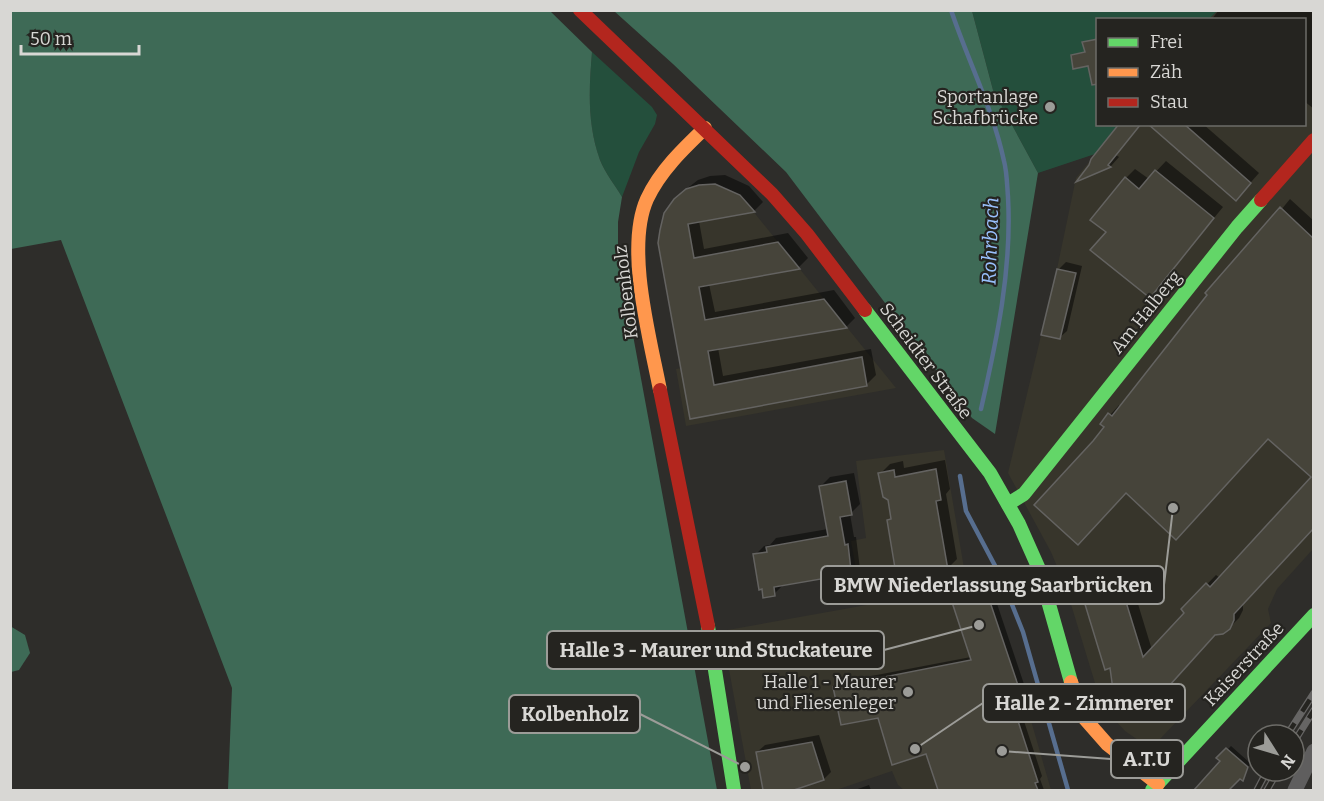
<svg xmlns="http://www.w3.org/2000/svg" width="1324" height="801" viewBox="0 0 1324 801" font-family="Bitter,serif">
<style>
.built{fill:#37352b}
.green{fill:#244f3c}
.forest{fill:#3e6a56}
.shadow{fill:#0007}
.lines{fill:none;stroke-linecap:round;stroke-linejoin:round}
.stream{stroke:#576e8f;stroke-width:4.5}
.building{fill:#46443a;stroke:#646361;stroke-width:1.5}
.street{stroke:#5f5e5e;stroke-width:15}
.fast{stroke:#63d668;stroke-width:14}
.slow{stroke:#ff974d;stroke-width:14}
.jam{stroke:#b3261e;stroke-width:14}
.rail-casing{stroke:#666564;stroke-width:7}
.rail{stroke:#252420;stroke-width:4.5;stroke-dasharray:14;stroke-linecap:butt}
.poi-dot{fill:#9c9c98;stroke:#252420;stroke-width:2}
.labels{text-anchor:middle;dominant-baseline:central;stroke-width:4.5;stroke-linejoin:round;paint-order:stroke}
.poi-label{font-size:18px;fill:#d8d7d4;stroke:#252420;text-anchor:end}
.street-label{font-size:18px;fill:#d8d7d4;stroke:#252420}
.water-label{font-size:20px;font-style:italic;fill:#99c0fc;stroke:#252420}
.leader{fill:none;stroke:#9c9c98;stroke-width:2}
.callout-dot{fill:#9c9c98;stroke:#252420;stroke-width:2}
.callout{fill:#252420;stroke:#9c9c98;stroke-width:2}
.callout-label{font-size:20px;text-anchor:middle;font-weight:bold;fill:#d8d7d4}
</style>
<rect width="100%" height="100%" fill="#2e2d2a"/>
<g class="built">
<polygon points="1217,11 1313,11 1313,549 1277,589 1268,609 1271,623 1160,739 1151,742 1138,740 1125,731 1102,706 1066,588 1051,552 1008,473 1057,269 1076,178 1119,125 1304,124 1304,20 1209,19"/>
<polygon points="715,184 740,195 896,388 686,426 676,369 681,368 658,243 660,230 664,213 686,189 699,185"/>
<polygon points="944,450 964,568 859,587 851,541 866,538 856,461"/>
<polygon points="984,584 1032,724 1051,790 904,790 898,785 892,771 836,790 751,790 722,631"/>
</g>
<g class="green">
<polygon points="972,11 1217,11 1209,19 1098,20 1098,124 1119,125 1095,154 1038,173 993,90"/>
<path d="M592,52l60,55 5,8 -2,9 -16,28 -17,45c-7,-12 -17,-24 -22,-37 -13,-36 -11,-71 -8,-108z"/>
</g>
<g class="forest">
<path d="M11,10l539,1 42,41c-3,37 -5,72 8,108 5,13 15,25 22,37l-4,25v32l99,536h-489l4,-102 -171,-448 -50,9z"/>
<polygon points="614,11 972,11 993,90 1038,173 995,434 972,418 786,172 673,64"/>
<polygon points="10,626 25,635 30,653 19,670 11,672"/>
</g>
<g class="shadow">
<polygon points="1219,10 1314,10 1314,109 1304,101 1304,20 1211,20"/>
<polygon points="1122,124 1141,124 1116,155 1119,157 1111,166 1081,178"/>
<polygon points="1150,124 1203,124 1259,173 1244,190"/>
<polygon points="1166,161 1223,207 1150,296 1108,231 1126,178 1135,169 1149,179"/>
<polygon points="725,175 749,186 763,202 754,211 699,221 704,249 788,233 808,258 799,267 709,284 715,312 834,290 855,318 846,327 718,348 723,376 871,349 876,375 866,385 691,417 685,190 698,180 710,176"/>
<polygon points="1290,199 1314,221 1314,528 1243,603 1243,610 1239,618 1229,628 1215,633 1159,695 1112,666 1086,601 1095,592 1131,581 1152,650 1187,613 1183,609 1216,575 1220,578 1313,477 1268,437 1106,427 1102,424 1119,405 1121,407"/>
<polygon points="1066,262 1082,266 1067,331 1059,338 1058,270"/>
<polygon points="945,460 950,489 946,494 957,559 947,569 910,564 889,520 892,517 890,499 880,474 890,464 903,461 904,468"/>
<polygon points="854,473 860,504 850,514 854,537 856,537 861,577 852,586 833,575 783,585 774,594 755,555 764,546 770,545 776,538 828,529 821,486 830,477"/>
<polygon points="989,580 1032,708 1022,715 1042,776 1040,779 1044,790 1015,790 1015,789 940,790 927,752 835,687 840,682 971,657 950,591 954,586"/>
<polygon points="819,735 831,772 824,779 790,790 765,790 757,752 765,745"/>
<polygon points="1231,746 1250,763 1245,776 1243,778 1240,777 1228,790 1200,790 1197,788 1222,761 1219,758"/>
<polygon points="869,785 871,790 854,790 855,790"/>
</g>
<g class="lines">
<g class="stream">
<path d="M951,10c17,51 42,99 53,151 3,11 3,24 4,36 4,72 -11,142 -27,212"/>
<polyline points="960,476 966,511 1001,577 1023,632 1068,790"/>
</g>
</g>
<g class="building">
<polygon points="1098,39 1098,84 1092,85 1088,66 1073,69 1071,55 1085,52 1082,42"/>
<polygon points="1119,124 1141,124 1108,165 1111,167 1076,182 1089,165 1091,159"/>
<polygon points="1148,124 1184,124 1251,183 1236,201"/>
<polygon points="1155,170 1214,218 1150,298 1090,250 1106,232 1090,220 1125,177 1139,189"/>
<polygon points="715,184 740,195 755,212 688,224 694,258 778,242 800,269 699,287 705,320 824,299 847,328 708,351 714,385 862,357 867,386 690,419 658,243 660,230 664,213 674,199 686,189 699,185"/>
<polygon points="1280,207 1314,239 1314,528 1234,614 1234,620 1230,629 1223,634 1215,635 1150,707 1142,710 1129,710 1114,697 1110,668 1105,670 1084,601 1122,589 1143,657 1184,613 1181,609 1206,583 1210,587 1311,477 1268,439 1176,540 1126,493 1078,545 1034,505 1093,441 1104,427 1100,424 1108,413 1112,416 1207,295 1205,293"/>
<polygon points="1057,269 1076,273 1060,339 1041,335"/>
<polygon points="936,469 941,500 936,501 948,570 911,577 909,566 895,568 887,520 891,519 888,500 883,497 878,473 894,470 895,477"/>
<polygon points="846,481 852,515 840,517 845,545 848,544 853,588 834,591 832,577 774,587 775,596 763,598 762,589 759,590 753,554 767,552 766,547 828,536 819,486"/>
<polygon points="984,584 1028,715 1017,718 1038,782 1035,783 1038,790 938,790 926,754 892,765 878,718 841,725 833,687 971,660 948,590"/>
<polygon points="812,742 824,780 794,790 763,790 756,752"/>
<polygon points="1226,748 1248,767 1243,781 1240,779 1229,790 1194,790 1220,761 1216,758"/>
</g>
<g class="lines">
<polyline class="street" points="1295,790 1314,751"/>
<g class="fast">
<polyline points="865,310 990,473 1019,524 1039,569 1071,682"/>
<polyline points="1008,504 1024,494 1237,227 1261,200"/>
<polyline points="708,626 734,790"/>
<polyline points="1152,790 1314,615"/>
</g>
<g class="slow">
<path d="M660,390c-10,-52 -35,-142 -13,-191 13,-28 36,-50 58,-71"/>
<polyline points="1071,682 1085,719 1107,744 1158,784"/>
</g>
<g class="jam">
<polyline points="580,10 772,194 807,234 865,310"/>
<polyline points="1261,200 1314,140"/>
<polyline points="660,390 708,626"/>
</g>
<g class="rail-casing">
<g id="rail">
<polyline points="1287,735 1314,693"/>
<polyline points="1294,742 1314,710"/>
<polyline points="1257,790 1267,771"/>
<polyline points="1267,790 1278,771"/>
</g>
</g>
<use href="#rail" class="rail"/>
</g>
<g class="poi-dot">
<circle cx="1050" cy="107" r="6"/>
<circle cx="908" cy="692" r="6"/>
</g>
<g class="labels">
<g class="poi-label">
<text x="1038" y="97">Sportanlage<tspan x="1038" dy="21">Schafbrücke</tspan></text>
<text x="896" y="682">Halle 1 - Maurer<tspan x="896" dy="21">und Fliesenleger</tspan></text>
</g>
<g class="street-label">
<text transform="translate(626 292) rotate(-97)">Kolbenholz</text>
<text transform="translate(1146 312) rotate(-51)">Am Halberg</text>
<text transform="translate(926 361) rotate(53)">Scheidter Straße</text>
<text transform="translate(1244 664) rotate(-47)">Kaiserstraße</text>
</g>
<g class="water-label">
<text transform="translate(990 241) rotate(-88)">Rohrbach</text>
</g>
</g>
<path class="leader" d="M1173 508L1164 585M979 625L884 650M915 749L983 703M745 767L640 714M1002 751L1111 759"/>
<g class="callout-dot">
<circle cx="1173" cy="508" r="6"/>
<circle cx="979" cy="625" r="6"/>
<circle cx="915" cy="749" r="6"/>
<circle cx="745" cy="767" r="6"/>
<circle cx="1002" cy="751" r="6"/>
</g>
<g class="callout">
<rect x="821" y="566" width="343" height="38" rx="6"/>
<rect x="547" y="631" width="337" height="38" rx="6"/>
<rect x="983" y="684" width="202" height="38" rx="6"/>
<rect x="509" y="695" width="131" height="38" rx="6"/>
<rect x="1111" y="740" width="72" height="38" rx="6"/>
</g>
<g class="callout-label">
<text x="993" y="592">BMW Niederlassung Saarbrücken</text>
<text x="716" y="657">Halle 3 - Maurer und Stuckateure</text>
<text x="1084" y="710">Halle 2 - Zimmerer</text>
<text x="575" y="721">Kolbenholz</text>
<text x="1147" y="766">A.T.U</text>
</g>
<rect width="1324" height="801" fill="none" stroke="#d8d7d4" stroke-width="24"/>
<rect x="1096" y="18" width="210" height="108" fill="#252420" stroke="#6d6c68" stroke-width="1.5"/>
<rect x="1108" y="38" width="30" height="9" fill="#63d668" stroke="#6d6c68" stroke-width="1.5"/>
<text x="1150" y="48" font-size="18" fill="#d8d7d4">Frei</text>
<rect x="1108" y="68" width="30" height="9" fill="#ff974d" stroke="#6d6c68" stroke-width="1.5"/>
<text x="1150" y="78" font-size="18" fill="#d8d7d4">Zäh</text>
<rect x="1108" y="98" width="30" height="9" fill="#b3261e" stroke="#6d6c68" stroke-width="1.5"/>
<text x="1150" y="108" font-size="18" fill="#d8d7d4">Stau</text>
<g transform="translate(1276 753) rotate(127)"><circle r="28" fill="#252420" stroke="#6d6c68" stroke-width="1.5"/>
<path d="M0-4.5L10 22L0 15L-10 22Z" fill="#9c9c98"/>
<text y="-9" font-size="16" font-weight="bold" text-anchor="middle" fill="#d8d7d4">N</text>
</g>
<path d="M21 45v9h118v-9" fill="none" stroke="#d8d7d4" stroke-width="3"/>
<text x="30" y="45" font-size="18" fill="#d8d7d4" stroke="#252420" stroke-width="4.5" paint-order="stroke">50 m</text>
</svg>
